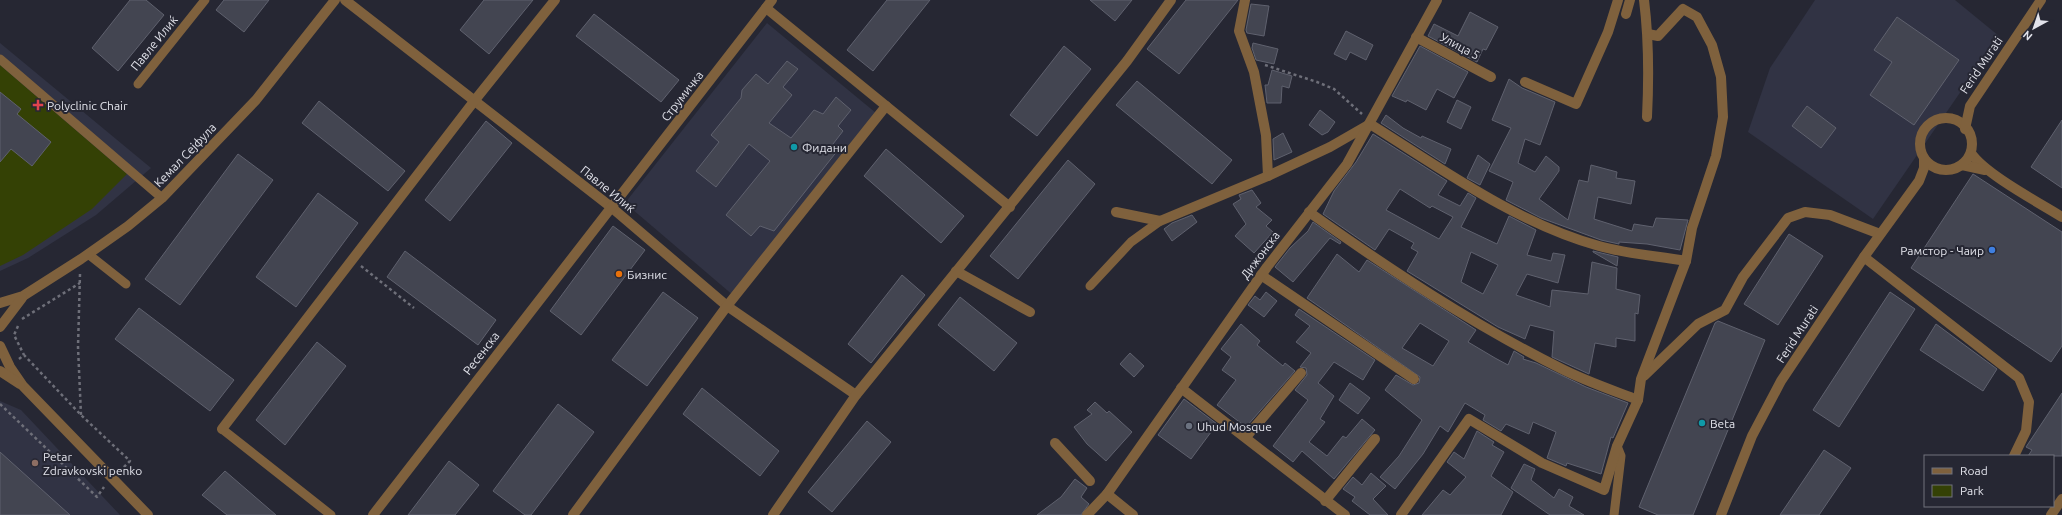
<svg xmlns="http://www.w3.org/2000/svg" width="2062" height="515" viewBox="0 0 2062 515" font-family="Ubuntu,sans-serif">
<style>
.built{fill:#313344}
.green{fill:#344105}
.building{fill:#434551;stroke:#5f616e;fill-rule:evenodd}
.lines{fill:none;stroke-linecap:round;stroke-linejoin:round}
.path{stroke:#6e6f79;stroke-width:2.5;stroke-dasharray:3 3;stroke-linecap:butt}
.service{stroke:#7f613d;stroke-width:9}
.minor{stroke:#7f613d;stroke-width:10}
.tertiary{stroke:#7f613d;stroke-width:10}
.health-dot{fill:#e0444e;stroke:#262733;stroke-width:1.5}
.culture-dot{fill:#0f9aa8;stroke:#262733;stroke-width:1.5}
.shop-dot{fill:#3f7fe0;stroke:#262733;stroke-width:1.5}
.food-dot{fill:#e8710a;stroke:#262733;stroke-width:1.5}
.worship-dot{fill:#6b7280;stroke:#262733;stroke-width:1.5}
.education-dot{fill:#8d6e63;stroke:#262733;stroke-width:1.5}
.labels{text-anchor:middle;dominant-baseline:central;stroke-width:4;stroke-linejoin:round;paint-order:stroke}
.street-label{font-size:12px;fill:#e2e3eb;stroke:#262733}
.poi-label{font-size:12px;fill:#e2e3eb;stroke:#262733;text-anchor:start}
</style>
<rect width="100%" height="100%" fill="#262733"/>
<g class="built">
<polygon points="1815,0 1955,0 1999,36 1873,219 1748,132 1770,68"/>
<polygon points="767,23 876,113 734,296 625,203"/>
<polygon points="0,43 151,168 96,215 28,258 0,271"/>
<polygon points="0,401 21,410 120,515 0,515"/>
</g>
<polygon class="green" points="0,65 127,174 92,209 23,255 0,266"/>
<g class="building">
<polygon points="130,0 146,0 164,15 118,71 92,48"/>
<polygon points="224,0 269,0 244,32 216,10"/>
<polygon points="484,0 533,0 489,54 460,30"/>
<polygon points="887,0 930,0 873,71 847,50"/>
<polygon points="1090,0 1132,0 1115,21"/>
<polygon points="1186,0 1238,0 1179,74 1147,49"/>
<polygon points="1251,4 1269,6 1264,36 1247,33 1246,30"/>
<polygon points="1470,12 1498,27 1486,50 1483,49 1477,62 1428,36 1434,24 1458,36"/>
<polygon points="594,14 679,80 661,102 576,36"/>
<polygon points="1897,17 1959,60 1914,125 1870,95 1892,62 1874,50"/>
<polygon points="1346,31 1373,45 1366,60 1350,52 1346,60 1334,54"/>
<polygon points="1253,43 1278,49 1274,64 1256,60 1252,48"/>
<polygon points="1064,46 1091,69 1037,136 1010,115"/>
<polygon points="1420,46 1468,72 1454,98 1437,89 1426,110 1407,100 1406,102 1392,96"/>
<polygon points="787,61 798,69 783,87 792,95 769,123 791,138 814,110 823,114 836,97 851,110 838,126 843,131 833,144 838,150 774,231 760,226 751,236 726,215 770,161 749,144 716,187 696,171 719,142 711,135 741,98 742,90 756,74 768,84"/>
<polygon points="1272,70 1292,76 1289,88 1282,86 1281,103 1267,103 1265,85 1268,85"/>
<polygon points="1509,79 1522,88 1555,102 1540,145 1525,139 1518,163 1535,172 1546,156 1559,167 1559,171 1539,199 1568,220 1579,180 1588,182 1591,165 1617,172 1616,178 1635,181 1631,204 1598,197 1594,219 1632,231 1634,224 1653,227 1656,218 1688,220 1680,250 1647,244 1619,242 1619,244 1601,240 1541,218 1506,200 1513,182 1489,171 1511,128 1492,120"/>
<polygon points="1137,81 1232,160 1212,184 1116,105"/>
<polygon points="0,92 21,109 17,114 51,142 32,166 11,149 0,162"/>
<polygon points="1457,100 1471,107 1461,129 1447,122"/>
<polygon points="319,101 405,171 388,191 302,123"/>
<polygon points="1807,106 1836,128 1821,148 1792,126"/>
<polygon points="1320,110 1335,122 1328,132 1322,135 1309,125"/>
<polygon points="1386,115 1403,128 1421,138 1422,136 1451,149 1445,164 1381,123"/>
<polygon points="2062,120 2062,188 2031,167"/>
<polygon points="486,121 512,143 450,221 425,200"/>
<polygon points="1283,133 1292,152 1274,160 1273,139"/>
<path d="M1373,134l74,47 -9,14 22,11 8,-13 8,5 -15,29 36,17 12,-28 27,14 -9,25 24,6 2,-8 12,2 -7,28 -31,-9 -11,21 34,12 2,-17 36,4 4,-32 25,6 -1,21 24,6 -2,19 -3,-1v28l-19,-3v9l-21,-4 -6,31 -37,-17 2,-26 -24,-6 -5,14 -27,-12 -91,-56 11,-19 -7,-4 3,-5 -25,-14 -14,21 -52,-36 11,-23 22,-29zM1400,189l30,19 2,-2 21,11 -14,22 -53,-29zM1471,252l27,13 -15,29 -22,-12z"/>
<polygon points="886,149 964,216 941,243 864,176"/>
<polygon points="238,154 273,180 180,305 145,279"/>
<polygon points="1478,155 1490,164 1480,185 1467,178"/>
<polygon points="1068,160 1095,184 1018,279 990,256"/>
<polygon points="1973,174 2062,232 2062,346 2051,362 1911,268"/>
<polygon points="1252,190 1261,203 1256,207 1272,220 1266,226 1273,232 1254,253 1235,236 1246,224 1233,204 1241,199 1239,195"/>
<polygon points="318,193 358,223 296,307 256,277"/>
<polygon points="1192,215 1197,222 1172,241 1164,229 1172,223"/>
<polygon points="1313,222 1341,242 1340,244 1330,238 1293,282 1275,267 1290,248 1308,231"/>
<polygon points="613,226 645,250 581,335 550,311"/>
<polygon points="1789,234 1823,256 1778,325 1744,304"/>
<polygon points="405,251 496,320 478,345 387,277"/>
<polygon points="1593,251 1618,257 1617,266 1593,252"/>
<path d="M1337,254l22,18 8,-12 109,70 -8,12 27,16 13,7 6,-14 10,6 -1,2 13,4 50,24 42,16 -15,35 -2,-1 -10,37 -34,-11 -1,3 -19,-8 9,-26 -23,-10 -4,12 -23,-10 -5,7 -18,-11 2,-5 -20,-12 -17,29 -8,-6 -17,28 -28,35 -15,-12 19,-21 23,-36 -37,-30 11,-15 17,10 6,-2 1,-6 -113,-79zM1420,323l29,18 -16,25 -31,-18z"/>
<polygon points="902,275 925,295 871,363 848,344"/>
<polygon points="663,292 698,318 647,386 612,360"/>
<polygon points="1266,292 1277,301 1264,317 1248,305 1255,296 1260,300"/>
<polygon points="1890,292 1915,309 1839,427 1813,410"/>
<polygon points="960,297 1017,343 994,371 938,325"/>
<polygon points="139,308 234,380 210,411 115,339"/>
<polygon points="1299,309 1375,360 1363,380 1334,362 1318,383 1334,396 1320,419 1325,422 1309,442 1327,456 1343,436 1346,438 1362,419 1375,430 1334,479 1302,451 1293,462 1273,446 1308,400 1295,390 1307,375 1306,368 1300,367 1311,353 1296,342 1310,326 1295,315"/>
<polygon points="1718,321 1765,340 1693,515 1658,515 1639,507 1715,323"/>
<polygon points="1241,324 1260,341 1257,345 1283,366 1285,363 1295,371 1246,427 1217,405 1236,380 1222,370 1231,357 1221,349"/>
<polygon points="1936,324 1997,369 1983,391 1920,350"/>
<polygon points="317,342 346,366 285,445 256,420"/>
<polygon points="1130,353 1144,366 1134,377 1120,364"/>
<polygon points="1350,383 1370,398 1358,414 1339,400"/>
<polygon points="702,388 779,451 760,476 683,414"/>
<polygon points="2062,393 2062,456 2028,456 2032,450 2026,447"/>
<polygon points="1184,399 1217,424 1191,459 1158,435"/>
<polygon points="1095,402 1107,413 1109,411 1132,432 1106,461 1087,444 1074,427 1092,414 1087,410"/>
<polygon points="558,404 594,432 531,515 525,515 493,491"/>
<polygon points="867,421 891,442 832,512 808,492"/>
<polygon points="1477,431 1494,442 1492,445 1504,452 1491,476 1513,492 1501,515 1422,515 1443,490 1450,495 1466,477 1447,462 1454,452 1464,459"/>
<polygon points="1824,450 1851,468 1819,515 1780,515"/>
<polygon points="0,452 70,515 0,515"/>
<polygon points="449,461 479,485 455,515 408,515"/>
<polygon points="1524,464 1535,469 1531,480 1554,498 1559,489 1573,497 1569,506 1584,515 1550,515 1511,488"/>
<polygon points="225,471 276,515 227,515 202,495"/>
<polygon points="1371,473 1386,486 1373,499 1388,515 1370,515 1352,501 1355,497 1343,489 1353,477 1362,485"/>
<polygon points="1075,479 1087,488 1081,497 1089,504 1081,515 1037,515 1061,497"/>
</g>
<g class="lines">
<g class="path">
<polyline points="1265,65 1317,82 1334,89 1362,114"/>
<polyline points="361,266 414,308"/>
<polyline points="80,274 78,347 81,415"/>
<polyline points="22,319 80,283"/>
<polyline points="18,326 14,335 24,355"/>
<polyline points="19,359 24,355 81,415 130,461 120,471"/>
<polyline points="0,404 97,497 104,487"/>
</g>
<g class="service">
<polyline points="0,59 162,198"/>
<polyline points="138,84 205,0"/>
<polyline points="88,254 126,284"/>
<polyline points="1090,286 1131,242 1160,221"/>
<polyline points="222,429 331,515"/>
<polyline points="1614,515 1621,456 1617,446"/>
</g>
<g class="minor">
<polyline points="345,0 611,207 727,306 856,395"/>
<polyline points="1245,0 1239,31 1254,72 1266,135 1268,176"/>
<path d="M1644,0c5,40 5,77 3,117"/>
<polyline points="766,8 1010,207"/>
<polyline points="1626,14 1630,0"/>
<polyline points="1416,37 1491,77"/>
<polyline points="1525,82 1576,104 1608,32 1618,0"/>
<path d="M1971,153c14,21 67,49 91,64"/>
<polyline points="1962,165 1985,170"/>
<path d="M1116,212l44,9 108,-45 62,-29 40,-23c72,45 146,99 229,122 28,8 59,10 87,15"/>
<path d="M1309,212c80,57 163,112 251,156 25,13 52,22 78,32"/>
<polyline points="1864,257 2019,378 2029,402 2026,431 2014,456"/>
<polyline points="956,271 1030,312"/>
<polyline points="1261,275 1414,379"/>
<polyline points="1644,376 1698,324 1725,310 1743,277 1788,218 1805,212 1830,215 1880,234"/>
<polyline points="1181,388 1345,515"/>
<polyline points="222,429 475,100 555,0"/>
<polyline points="1246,437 1301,373"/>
<polyline points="1055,443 1090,481"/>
<polyline points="1107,494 1133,515"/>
<polyline points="1325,501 1375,439"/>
<polyline points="373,515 772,0"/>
<polyline points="573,515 727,306 886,106"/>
<polyline points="773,515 856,395 1127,61 1171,0"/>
<polyline points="1087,515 1107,494 1267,267 1347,164 1437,0"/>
<polyline points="1401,515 1469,419 1542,463 1604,490 1617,446 1638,400 1641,379 1686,261 1692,228 1716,156 1723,117 1721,77 1712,45 1697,17 1683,9 1658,36 1648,34"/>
<polyline points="2051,515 2062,499"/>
</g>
<g class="tertiary">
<circle cx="1946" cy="144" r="26"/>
<polyline points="1965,129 1970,106 2041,0"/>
<polyline points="0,303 23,296 81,259 128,226 162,198 256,100 335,0"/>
<polyline points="0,327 22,298"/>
<polyline points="0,346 10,367 23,386 148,515"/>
<polyline points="0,371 20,384"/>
<polyline points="1721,515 1752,436 1781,381 1864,257 1919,181 1924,168 1924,158"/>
</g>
</g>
<path class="health-dot" d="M36 99h4v4h4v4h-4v4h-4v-4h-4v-4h4z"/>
<g class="culture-dot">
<circle cx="794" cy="147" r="4"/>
<circle cx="1702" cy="423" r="4"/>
</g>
<circle class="shop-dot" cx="1992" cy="250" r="4"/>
<circle class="food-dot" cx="619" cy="274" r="4"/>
<circle class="worship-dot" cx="1189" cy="426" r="4"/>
<circle class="education-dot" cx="35" cy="463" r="4"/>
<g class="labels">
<g class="street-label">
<text transform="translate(154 43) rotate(-51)">Павле Илиќ</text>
<text transform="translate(1460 46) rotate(28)">Улица 5</text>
<text transform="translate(1981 65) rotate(-56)">Ferid Murati</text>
<text transform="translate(682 96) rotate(-52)">Струмичка</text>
<text transform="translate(185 155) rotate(-46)">Кемал Сејфула</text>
<text transform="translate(608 189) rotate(39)">Павле Илиќ</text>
<text transform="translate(1260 255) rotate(-53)">Дижонска</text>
<text transform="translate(1797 334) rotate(-57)">Ferid Murati</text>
<text transform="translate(481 353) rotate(-52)">Ресенска</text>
</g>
<g class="poi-label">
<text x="47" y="105">Polyclinic Chair</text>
<text x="802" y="147">Фидани</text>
<text x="1984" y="250" text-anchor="end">Рамстор - Чаир</text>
<text x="627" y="274">Бизнис</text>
<text x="1710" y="423">Beta</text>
<text x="1197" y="426">Uhud Mosque</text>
<text x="43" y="456">Petar<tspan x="43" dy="14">Zdravkovski penko</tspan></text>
</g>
</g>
<rect x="1924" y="455" width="130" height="52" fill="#262733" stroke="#71727d"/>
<rect x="1932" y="468" width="20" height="6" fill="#7f613d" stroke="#71727d"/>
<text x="1960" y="475" font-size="12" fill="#e2e3eb">Road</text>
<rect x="1932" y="485" width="20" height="12" fill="#344105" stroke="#71727d"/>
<text x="1960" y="495" font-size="12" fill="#e2e3eb">Park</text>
<g transform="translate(2034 28) rotate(220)" stroke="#262733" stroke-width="3" paint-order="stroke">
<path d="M0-3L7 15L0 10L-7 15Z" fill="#e2e3eb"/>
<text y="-6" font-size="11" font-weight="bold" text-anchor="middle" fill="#e2e3eb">N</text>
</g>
</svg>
